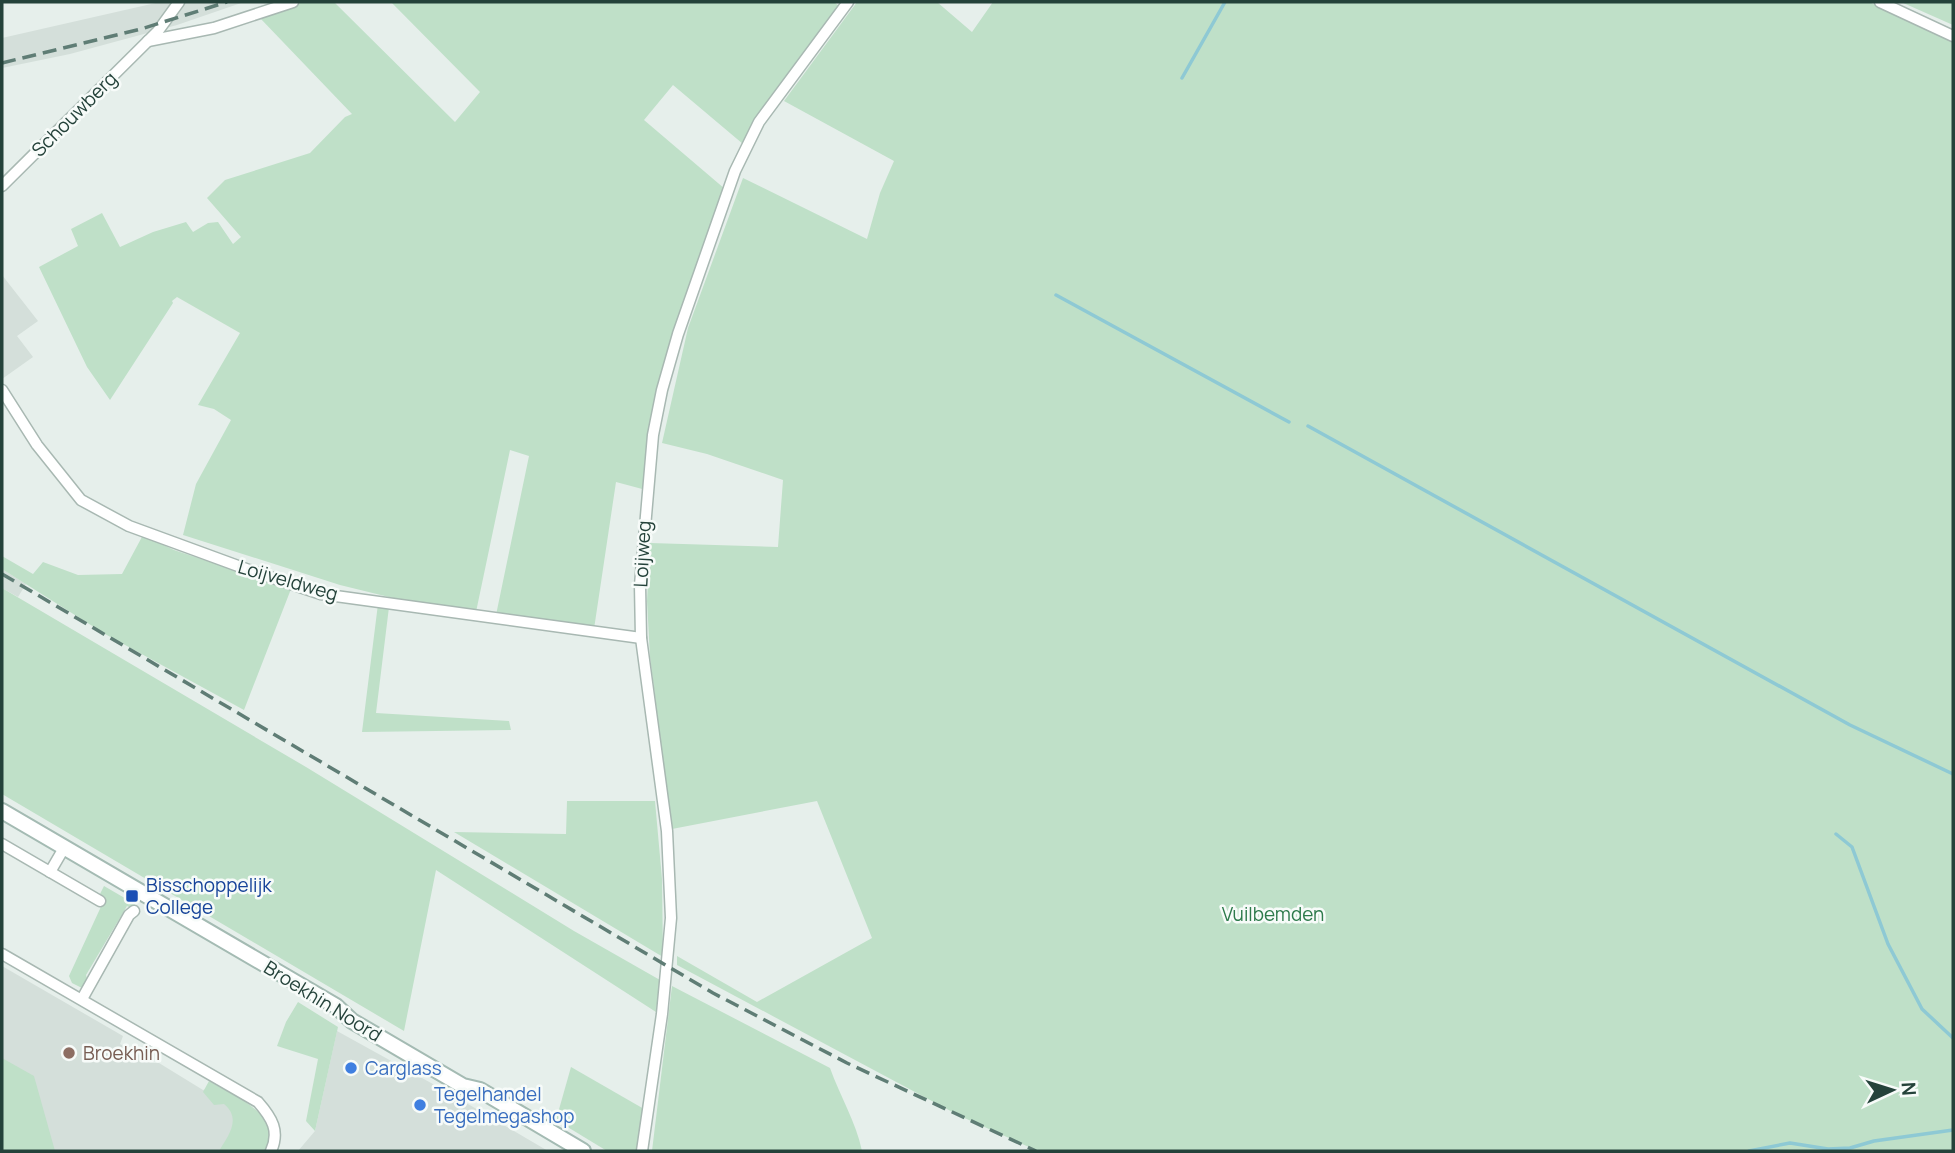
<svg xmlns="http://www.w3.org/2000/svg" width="1955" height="1153" viewBox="0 0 1955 1153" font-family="Manrope,sans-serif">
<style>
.built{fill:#d4dfda}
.green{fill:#bfe0c8}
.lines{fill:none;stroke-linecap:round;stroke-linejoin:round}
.stream{stroke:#8ec9d4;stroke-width:3.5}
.street-casing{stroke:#a8b8b2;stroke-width:13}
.secondary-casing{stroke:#a4bbb3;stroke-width:18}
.street{stroke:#fff;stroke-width:10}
.secondary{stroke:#fff;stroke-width:14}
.rail{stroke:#5f7d75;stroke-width:3.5;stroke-dasharray:14 7;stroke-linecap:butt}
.transit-dot{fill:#1a4fb4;stroke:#f7fbf9;stroke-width:2.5}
.education-dot{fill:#8d6e63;stroke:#f7fbf9;stroke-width:2.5}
.shop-dot{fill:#3f7fe0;stroke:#f7fbf9;stroke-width:2.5}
.labels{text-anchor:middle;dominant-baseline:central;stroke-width:5;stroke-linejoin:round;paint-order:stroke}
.street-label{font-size:19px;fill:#24423a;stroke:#f7fbf9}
.transit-label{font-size:19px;fill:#164399;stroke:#f7fbf9;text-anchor:start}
.park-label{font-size:19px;fill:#2d7a4b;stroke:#f7fbf9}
.education-label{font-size:19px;fill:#785e54;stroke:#f7fbf9;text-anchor:start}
.shop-label{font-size:19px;fill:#366cbe;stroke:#f7fbf9;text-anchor:start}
</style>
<rect width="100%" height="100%" fill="#e6efeb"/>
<g class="built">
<polygon points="160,2 244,2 177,25 70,54 2,68 2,38"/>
<polygon points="2,275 38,321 17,336 33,357 2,379"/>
<polygon points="2,569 26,584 18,597 2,588"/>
<polygon points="2,966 123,1036 120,1044 153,1063 159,1063 203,1090 213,1087 255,1113 261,1151 2,1151"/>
<polygon points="337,1031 451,1094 548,1151 298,1151 315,1131"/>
</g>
<g class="green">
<polygon points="303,2 334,2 455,122 480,92 391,2 834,2 839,6 766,104 743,144 673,85 644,120 725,189 670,350 646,490 616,482 594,629 496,615 529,456 510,450 476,612 393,598 340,585 183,535 196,484 231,420 214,409 198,405 240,333 177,297 172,301 173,303 110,400 87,367 39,267 78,246 71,229 102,213 120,247 153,232 186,222 193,232 208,223 218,222 233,244 241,237 207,198 225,180 310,153 345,117 352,114 260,18"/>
<polygon points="857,2 937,2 972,32 993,2 1869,2 1953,41 1953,1151 1038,1151 960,1116 677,965 677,956 757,1002 872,938 817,801 672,829 650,657 647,601 650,543 778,547 783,480 707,454 662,443 688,328 743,178 867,239 880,193 894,161 784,101"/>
<polygon points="1901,2 1953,2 1953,25"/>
<polygon points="143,535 174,550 291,589 244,710 105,634 2,569 2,556 33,574 43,562 78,575 122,574"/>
<polygon points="2,588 306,767 574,931 660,980 656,1012 436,870 404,1031 2,794"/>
<polygon points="378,604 389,607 376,713 509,721 511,730 362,732"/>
<polygon points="567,801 655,801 662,879 663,957 454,832 566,834"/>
<polygon points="104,886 135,904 133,909 127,906 86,975 88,982 84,989 72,983 69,976 105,898 100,894"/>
<path d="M672,986l158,82c10,28 26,54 32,83h-210z"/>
<polygon points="298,1002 338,1027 315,1131 306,1121 318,1059 277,1046 286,1022"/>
<polygon points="2,1058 34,1076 55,1151 2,1151"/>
<polygon points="571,1067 644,1109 637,1151 607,1151 556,1120"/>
<path d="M209,1081c23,14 79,36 56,70h-46c9,-15 23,-32 5,-47l-10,1 -11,-13z"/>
</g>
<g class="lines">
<g class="stream">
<polyline points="1182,78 1225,2"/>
<polyline points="1056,295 1289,422"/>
<polyline points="1308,426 1850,725 1953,774"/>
<polyline points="1836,834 1852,847 1888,944 1922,1009 1953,1038"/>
<polyline points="1749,1151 1790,1143 1828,1149 1850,1148 1874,1141 1953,1130"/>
</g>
<g class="street-casing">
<g id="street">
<polyline points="1880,2 1953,36"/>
<polyline points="148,41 214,28 293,2"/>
<polyline points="2,186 158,31 179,2"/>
<polyline points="2,390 37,445 81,500 129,526 249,570 321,594 641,638"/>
<polyline points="2,844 100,901"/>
<polyline points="50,872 64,848"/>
<path d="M2,954l256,148c14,16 22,29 13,49"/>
<polyline points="82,999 129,915 134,911"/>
<polyline points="642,1151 662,1014 671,918 667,831 641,638 640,585 653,435 662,390 678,334 735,171 759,122 848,2"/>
</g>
</g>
<g class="secondary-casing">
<polyline id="secondary" points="2,811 336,1006 352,1021 463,1086 480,1090 583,1151"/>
</g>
<use href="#street" class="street"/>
<use href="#secondary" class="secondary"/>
<g class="rail">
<polyline points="2,63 141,29 227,2"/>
<polyline points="2,574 713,993 847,1063 1036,1151"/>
</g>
</g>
<rect class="transit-dot" x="125" y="889" width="14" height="14" rx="3.5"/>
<circle class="education-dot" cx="69" cy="1053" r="7"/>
<g class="shop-dot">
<circle cx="351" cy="1068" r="7"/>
<circle cx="420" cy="1105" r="7"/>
</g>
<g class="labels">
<g class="street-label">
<text transform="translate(74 114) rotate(-45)">Schouwberg</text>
<text transform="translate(642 554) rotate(-87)">Loijweg</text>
<text transform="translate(288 580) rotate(16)">Loijveldweg</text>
<text transform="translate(323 1001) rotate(32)">Broekhin Noord</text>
</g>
<g class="transit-label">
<text x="146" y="885">Bisschoppelijk<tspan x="146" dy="22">College</tspan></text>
</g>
<g class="park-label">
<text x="1273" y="914">Vuilbemden</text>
</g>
<g class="education-label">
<text x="83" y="1053">Broekhin</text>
</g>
<g class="shop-label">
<text x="365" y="1068">Carglass</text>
<text x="434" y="1094">Tegelhandel<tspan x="434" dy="22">Tegelmegashop</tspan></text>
</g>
</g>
<rect width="1955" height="1153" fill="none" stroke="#24423a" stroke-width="7"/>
<g transform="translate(1892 1090) rotate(86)" stroke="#f7fbf9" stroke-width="5" paint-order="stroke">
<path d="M0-5L12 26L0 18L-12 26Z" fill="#24423a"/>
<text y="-10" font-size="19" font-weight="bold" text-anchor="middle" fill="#24423a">N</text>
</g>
</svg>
